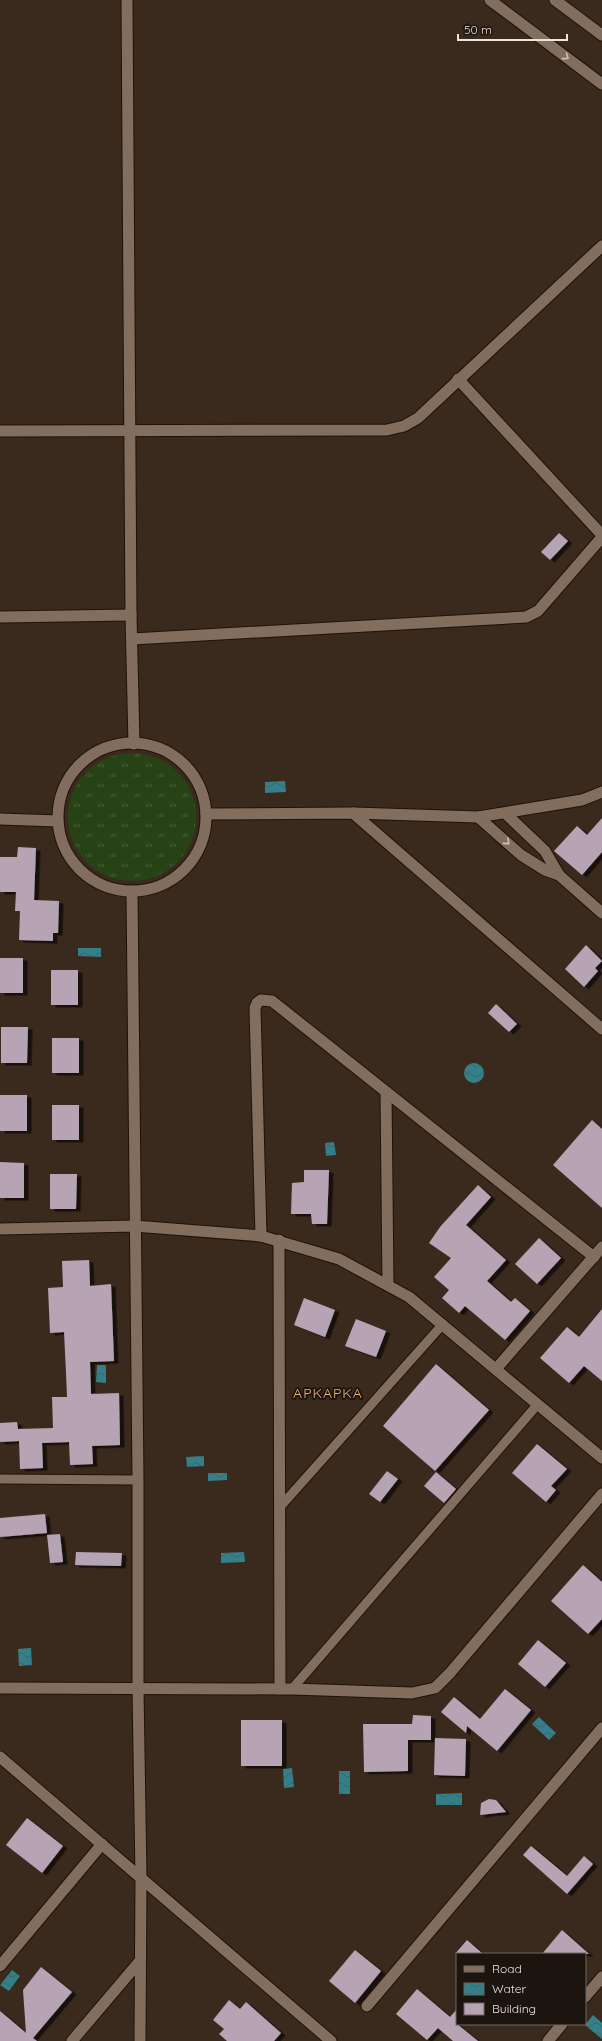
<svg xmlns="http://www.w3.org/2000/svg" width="602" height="2041" viewBox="0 0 602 2041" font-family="Quicksand,sans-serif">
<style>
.park{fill:url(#park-tufts)}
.water{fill:url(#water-waves)}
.building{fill:#b6a3b4;filter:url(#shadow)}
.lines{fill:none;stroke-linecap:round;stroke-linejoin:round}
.service-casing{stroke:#211206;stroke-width:11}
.minor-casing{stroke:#211206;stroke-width:13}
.service{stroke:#816e5f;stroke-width:9}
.minor{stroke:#816e5f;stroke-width:11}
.oneway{stroke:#cec1b6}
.labels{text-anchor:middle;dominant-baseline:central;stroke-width:4;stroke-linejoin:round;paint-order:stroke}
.neighbourhood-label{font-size:14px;letter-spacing:1px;fill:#ebb478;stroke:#1c140f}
</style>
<defs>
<pattern id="park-tufts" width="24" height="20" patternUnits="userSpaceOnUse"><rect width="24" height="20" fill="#274316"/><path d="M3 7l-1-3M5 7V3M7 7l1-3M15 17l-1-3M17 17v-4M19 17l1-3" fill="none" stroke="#475e37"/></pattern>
<pattern id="water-waves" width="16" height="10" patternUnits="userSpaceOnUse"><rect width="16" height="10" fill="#347f88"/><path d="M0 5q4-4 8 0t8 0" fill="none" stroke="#3c676c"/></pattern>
<filter id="shadow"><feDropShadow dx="4.5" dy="2.5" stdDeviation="0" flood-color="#0009"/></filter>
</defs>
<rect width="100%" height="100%" fill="#3a2a1d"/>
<circle class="park" cx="132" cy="817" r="64"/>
<g class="water">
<polygon points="285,781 286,792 265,793 265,782"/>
<polygon points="78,948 101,948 101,957 78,956"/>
<circle cx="474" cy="1073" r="10"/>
<polygon points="334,1142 336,1155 326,1156 325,1143"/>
<polygon points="97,1365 106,1365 106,1383 96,1382"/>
<polygon points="204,1456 204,1466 187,1467 186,1457"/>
<polygon points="208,1473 227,1473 227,1480 208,1481"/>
<polygon points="244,1552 245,1562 221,1563 221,1553"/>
<polygon points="31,1648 32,1665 19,1666 18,1649"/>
<polygon points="539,1717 556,1733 549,1740 532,1724"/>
<polygon points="292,1768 294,1787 284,1788 283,1769"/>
<rect x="339" y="1771" width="11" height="23"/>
<polygon points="462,1793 462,1805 436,1805 436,1794"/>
<polygon points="12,1970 20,1976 9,1991 0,1985"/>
<polygon points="593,2015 602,2023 602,2039 585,2025"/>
</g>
<g class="building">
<polygon points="559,533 568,541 550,560 541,552"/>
<polygon points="602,818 602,852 582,875 554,851 577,826 587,835"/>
<polygon points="18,847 36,848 34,900 59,901 58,933 53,933 53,941 19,940 20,911 15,911 16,892 0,892 0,857 17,857"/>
<polygon points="586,945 602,961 595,968 598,971 584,987 565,969"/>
<rect x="0" y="958" width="23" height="35"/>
<rect x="51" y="970" width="27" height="35"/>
<polygon points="496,1004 517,1024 509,1032 488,1013"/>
<polygon points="1,1027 28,1027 27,1063 1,1063"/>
<rect x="52" y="1038" width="27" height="35"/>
<rect x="0" y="1095" width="27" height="36"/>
<rect x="52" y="1105" width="27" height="35"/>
<polygon points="592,1120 602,1129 602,1208 553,1165"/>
<polygon points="0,1162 24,1163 24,1198 0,1198"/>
<polygon points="304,1170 329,1170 327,1224 312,1224 311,1214 291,1214 292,1183 304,1182"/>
<polygon points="50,1174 77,1174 76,1209 50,1209"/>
<polygon points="478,1185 491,1197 466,1225 506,1260 487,1281 511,1302 515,1298 530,1311 505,1340 465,1306 459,1313 442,1298 449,1290 434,1277 451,1258 429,1243 440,1227"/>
<polygon points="539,1238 561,1258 537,1284 515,1264"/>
<polygon points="89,1260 90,1286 111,1284 114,1361 90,1362 91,1394 119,1393 120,1445 92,1446 93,1464 70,1465 69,1442 42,1443 43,1468 20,1469 19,1441 0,1442 0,1423 17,1422 18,1429 53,1428 52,1397 67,1397 66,1373 64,1332 50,1333 48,1288 63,1287 62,1261"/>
<polygon points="304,1298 335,1310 325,1337 294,1325"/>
<polygon points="602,1309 602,1381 584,1366 569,1383 540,1358 567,1327 579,1337"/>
<polygon points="356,1319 386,1331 376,1357 345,1346"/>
<polygon points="436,1364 489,1410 435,1471 383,1426"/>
<polygon points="537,1444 567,1469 551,1486 556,1490 546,1502 512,1473"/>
<polygon points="387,1471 398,1479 380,1502 369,1494"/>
<polygon points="436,1472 456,1489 444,1503 424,1486"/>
<polygon points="45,1514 47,1533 0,1537 0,1518"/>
<polygon points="60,1534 63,1562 50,1563 47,1535"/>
<polygon points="76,1552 122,1553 121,1566 75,1565"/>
<polygon points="583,1565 602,1582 602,1619 588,1634 551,1601"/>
<polygon points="538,1640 566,1663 545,1687 518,1664"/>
<polygon points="505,1689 531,1710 497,1751 467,1726 466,1733 441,1712 454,1697 480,1719"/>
<polygon points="413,1715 431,1716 431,1740 408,1740 408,1771 364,1772 363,1724 412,1724"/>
<rect x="241" y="1720" width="41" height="46"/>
<polygon points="435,1738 466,1739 465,1776 434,1775"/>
<polygon points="489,1799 496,1800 506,1812 480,1815 481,1803"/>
<polygon points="27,1818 63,1846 42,1873 6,1845"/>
<polygon points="531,1846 567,1876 584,1856 593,1864 567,1894 523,1855"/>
<polygon points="562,1930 589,1954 542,1954"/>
<polygon points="467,1940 483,1954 455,1954"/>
<polygon points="355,1950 381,1971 355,2003 329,1981"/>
<polygon points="41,1967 72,1992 33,2038 37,2041 0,2041 0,2011 26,2033 23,1990"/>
<polygon points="417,1989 450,2017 457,2009 457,2024 478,2041 453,2041 438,2028 427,2040 396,2014"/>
<polygon points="229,2000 240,2009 246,2002 281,2033 274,2041 227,2041 219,2034 224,2029 213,2020"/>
</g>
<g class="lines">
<g class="service-casing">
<g id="service">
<polyline points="0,1479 138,1480"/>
<polyline points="280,1507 443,1324"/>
<polyline points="292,1689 538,1404"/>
</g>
</g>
<g class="minor-casing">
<g id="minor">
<polyline points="127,0 131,615 134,744"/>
<polyline points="490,0 602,84"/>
<polyline points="555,0 602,35"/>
<polyline points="458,379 602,535"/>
<polyline points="0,431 387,430 404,426 418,418 602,246"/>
<polyline points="0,617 131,615"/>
<polyline points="132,639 526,617 538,611 602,537"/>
<circle cx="132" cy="817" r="74"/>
<polyline points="353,813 602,1029"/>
<polyline points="505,813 545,851 559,875"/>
<polyline points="206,814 353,813 478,817 582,800 602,792"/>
<polyline points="478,817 521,855 545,870 559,875 602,913"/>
<polyline points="0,819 58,821"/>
<polyline points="132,891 138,1480 138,1688 141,1878 140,2041"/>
<polyline points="386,1092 388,1285"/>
<polyline points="0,1229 134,1226 261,1236 339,1259 409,1297 602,1458"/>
<polyline points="261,1236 255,1008 257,1003 261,1000 272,1001 594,1257"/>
<polyline points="279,1240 280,1689"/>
<polyline points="496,1369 602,1247"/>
<polyline points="0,1688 292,1689 412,1693 435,1688 450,1673 602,1494"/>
<polyline points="0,1757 331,2041"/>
<polyline points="0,1966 102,1844"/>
<polyline points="585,1997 602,1977"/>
<polyline points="367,2006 602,1728"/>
<polyline points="72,2041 139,1962"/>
<polyline points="548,2041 562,2024"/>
</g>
</g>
<use href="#service" class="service"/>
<use href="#minor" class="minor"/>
</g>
<defs><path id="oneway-chevron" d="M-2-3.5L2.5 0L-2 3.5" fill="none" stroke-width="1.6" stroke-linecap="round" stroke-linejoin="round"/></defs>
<g class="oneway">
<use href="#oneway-chevron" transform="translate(566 57) rotate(37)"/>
<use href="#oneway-chevron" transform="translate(507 842) rotate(41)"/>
</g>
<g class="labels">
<g class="neighbourhood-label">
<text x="328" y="1393">APKAPKA</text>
</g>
</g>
<rect x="456" y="1953" width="130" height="72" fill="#1c140f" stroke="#706761"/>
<rect x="464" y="1966" width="20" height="6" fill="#816e5f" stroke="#706761"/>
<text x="492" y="1973" font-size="12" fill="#efe4dc">Road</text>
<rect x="464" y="1983" width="20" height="12" fill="url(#water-waves)" stroke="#706761"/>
<text x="492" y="1993" font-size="12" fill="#efe4dc">Water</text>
<rect x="464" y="2003" width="20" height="12" fill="#b6a3b4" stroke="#706761"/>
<text x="492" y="2013" font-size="12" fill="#efe4dc">Building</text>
<path d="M458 34v6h109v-6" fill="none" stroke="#efe4dc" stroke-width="2"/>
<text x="464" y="34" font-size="12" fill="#efe4dc" stroke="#1c140f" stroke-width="3" paint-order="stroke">50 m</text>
</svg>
